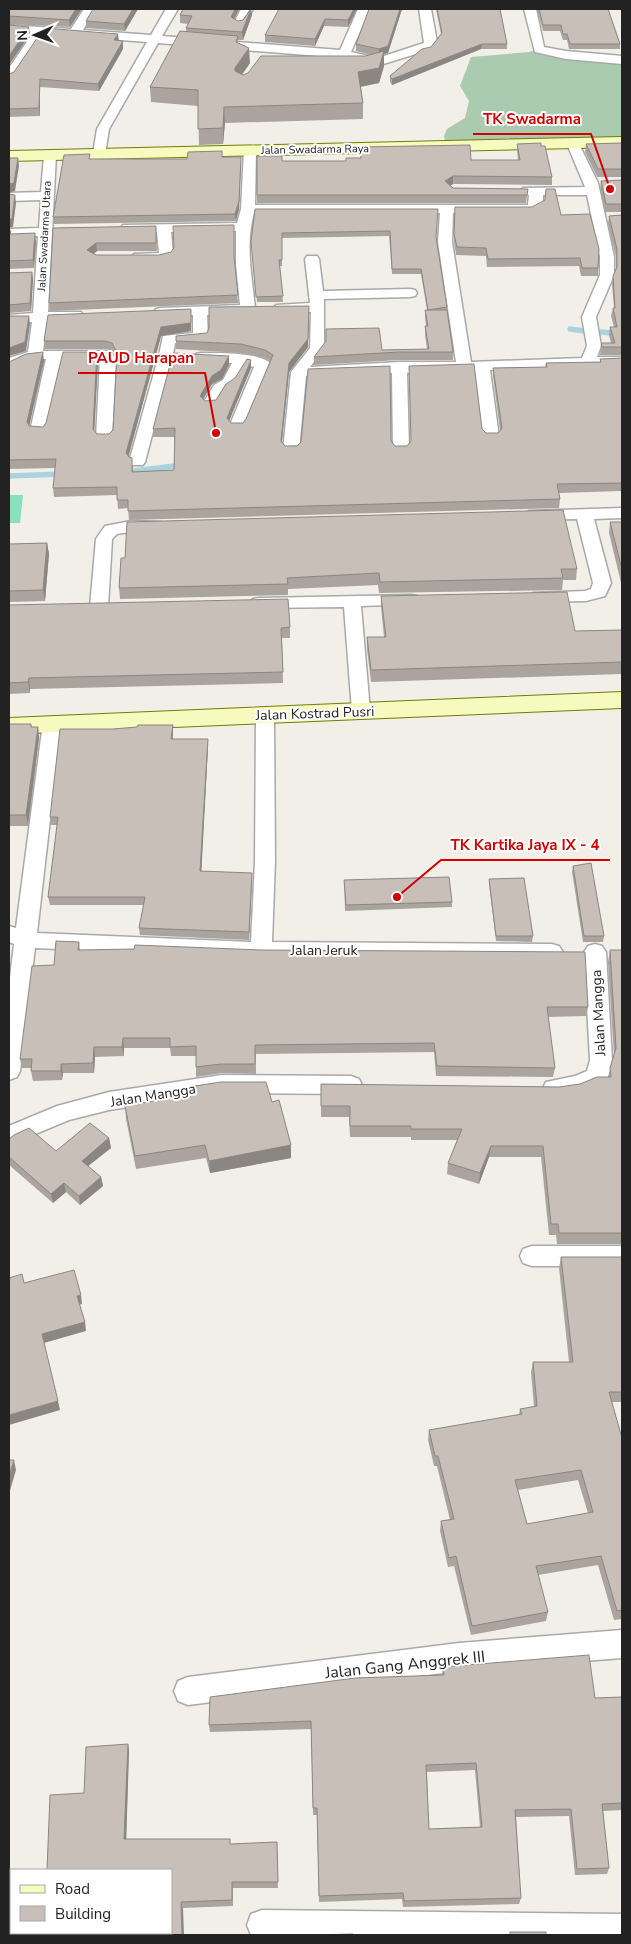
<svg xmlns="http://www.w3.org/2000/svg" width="631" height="1944" viewBox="0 0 631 1944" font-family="'Nunito Sans',sans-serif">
<rect width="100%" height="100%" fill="#f2efe9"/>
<path fill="#aacbaf" d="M 539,49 L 585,57 L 622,60 L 622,141 L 446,147 L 444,136 L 447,129 L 465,118 L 469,101 L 460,86 L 471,57 L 529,52 Z"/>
<path fill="#88e0be" d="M 9,495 L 23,495 L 20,523 L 9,523 Z"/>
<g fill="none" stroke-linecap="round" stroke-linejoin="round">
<path stroke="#aad3df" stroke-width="5.5" d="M 570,329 L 585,331
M 601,332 L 622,334
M 125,472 L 183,465
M 9,476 L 64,474"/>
<g stroke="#a9a9a9" stroke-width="3">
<path id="street" d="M 84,9 L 96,9 L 83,30 L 151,35 L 166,9 L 178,9 L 162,36 L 340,50 L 358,9 L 370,9 L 351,52 L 378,58 L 424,43 L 419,9 L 431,9 L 437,42 L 432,49 L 367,69 L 361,65 L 364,62 L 344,58 L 158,43 L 109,129 L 105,154 L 99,158 L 93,154 L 97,129 L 147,42 L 44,34 L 13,79 L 9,80 L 9,68 L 33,33 L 9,31 L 9,25 L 71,29 Z
M 241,9 L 253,9 L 243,27 L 239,28 L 233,25 Z
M 524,9 L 536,9 L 544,47 L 566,51 L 622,56 L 622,64 L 566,59 L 535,52 Z
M 573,140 L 579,144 L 598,183 L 614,257 L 614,275 L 596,317 L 601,346 L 597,357 L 622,357 L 622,365 L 490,370 L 499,437 L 497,440 L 485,440 L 483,437 L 475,371 L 407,373 L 409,450 L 407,453 L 395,453 L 393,450 L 392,373 L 306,376 L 299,450 L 297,453 L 285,453 L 283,450 L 291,372 L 310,348 L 311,312 L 276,311 L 274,308 L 276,305 L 310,303 L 305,259 L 307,256 L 317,256 L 319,259 L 323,291 L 410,289 L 415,290 L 417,293 L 415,296 L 410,297 L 324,299 L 324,348 L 310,367 L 399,362 L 456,362 L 438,242 L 440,213 L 254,213 C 245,244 252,277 255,308 L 253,311 L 248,312 L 207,315 L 208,337 L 206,340 L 175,343 L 173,355 L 145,462 L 143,465 L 131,465 L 129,462 L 159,355 L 163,336 L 193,333 L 193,315 L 161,316 L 156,315 L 154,312 L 156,309 L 161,308 L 240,305 L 236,264 L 236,231 L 171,232 L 173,255 L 171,258 C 159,261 146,263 134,260 L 132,257 L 134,254 L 159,253 L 157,232 L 128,232 L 121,228 L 123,225 L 237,223 L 241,209 L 244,150 L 250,146 L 256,150 L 255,205 L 528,205 L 529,195 L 523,194 L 521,191 L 523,188 L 585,187 L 567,144 ZM 543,195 L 587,195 L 600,257 L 600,275 L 582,317 L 587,346 L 582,358 L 471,362 L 452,242 L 453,213 L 531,213 L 543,206 Z
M 50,151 L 56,155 L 48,312 L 81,312 L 83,315 L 81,318 L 47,321 L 43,351 L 106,351 L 111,352 L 116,361 L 112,438 L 110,441 L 98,441 L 96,438 L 100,359 L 62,359 L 46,431 L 44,434 L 32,434 L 30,431 L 46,359 C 38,359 28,359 20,363 C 16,366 14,368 9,369 L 9,358 L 28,352 L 32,322 L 9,323 L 9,315 L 33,313 L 38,236 L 9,237 L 9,229 L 39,228 L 41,200 L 9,201 L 9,193 L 41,192 L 44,155 Z
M 201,353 C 216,353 262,352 271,364 L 243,430 L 231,430 L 229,427 L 254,367 L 246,365 L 234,386 L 225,391 L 215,408 L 205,408 L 202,405 L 214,385 L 223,380 L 232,363 L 196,360 L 194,357 L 196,354 Z
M 622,508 L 622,518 L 594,519 L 611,583 L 605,596 L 586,601 L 539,602 L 533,601 L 530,597 L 533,593 L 585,591 L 591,589 L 593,583 L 577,519 L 535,520 L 529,519 L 527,515 L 529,511 Z
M 131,521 L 161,522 L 163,526 L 161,530 C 147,533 131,531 117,534 L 112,539 L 108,607 L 105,611 L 99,612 L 93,611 L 90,607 L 96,539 L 105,526 Z
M 411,595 L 417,596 L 420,600 L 417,604 L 361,606 L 370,711 L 368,715 L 361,717 L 354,715 L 352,711 L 344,607 L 259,608 L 253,607 L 250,603 L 253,599 L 259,598 Z
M 265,709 L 272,711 L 274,715 L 275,861 L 272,942 L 552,944 L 559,946 L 563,952 L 559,958 L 552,960 L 261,958 L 35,948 L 20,1071 L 17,1077 L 9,1080 L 9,986 L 14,944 L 9,942 L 9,926 L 16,928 L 43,723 L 45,719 L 52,717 L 59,719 L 61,723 L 37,933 L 251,942 L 255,861 L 256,715 L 258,711 Z
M 595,944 L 602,946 L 606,952 L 612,1060 C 610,1067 610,1078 604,1083 C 591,1093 561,1099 546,1094 L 543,1088 L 546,1082 L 575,1076 L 587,1071 L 590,1060 L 584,952 L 588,946 Z
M 222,1075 L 351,1076 L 359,1079 L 362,1085 L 359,1091 L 351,1094 L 222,1093 L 109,1110 L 69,1120 L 9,1145 L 9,1126 L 57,1106 L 109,1092 Z
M 532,1246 L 622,1246 L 622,1266 L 532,1266 L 523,1263 L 520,1256 L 523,1249 Z
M 622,1630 L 622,1658 L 459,1671 L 188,1705 L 178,1701 L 174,1691 L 178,1681 L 188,1677 L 459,1643 Z
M 262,1910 L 622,1914 L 622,1935 L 251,1935 L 247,1925 L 251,1914 Z"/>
</g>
<g stroke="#707d05" stroke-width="2">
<path id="secondary" d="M 622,137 L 622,147 L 9,161 L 9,151 Z
M 622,692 L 622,708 L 9,734 L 9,718 Z"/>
</g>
<use href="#street" fill="#fff" fill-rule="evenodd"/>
<use href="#secondary" fill="#f7fabf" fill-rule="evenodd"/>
</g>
<path fill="#aba49e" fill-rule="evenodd" d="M 9,9 L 82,9 L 70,27 L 9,24 Z
M 138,9 L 125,31 L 86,28 L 86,21 Z
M 239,9 L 234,19 L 238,21 L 243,20 L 250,9 L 251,9 L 252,15 L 243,40 L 238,40 L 238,43 L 250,63 L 242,75 L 243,75 L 365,56 L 372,55 L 356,51 L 356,44 L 369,9 L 402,9 L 388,53 L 384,54 L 384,66 L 379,83 L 361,87 L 363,103 L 363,119 L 225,123 L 223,144 L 199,145 L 198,106 L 151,102 L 150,87 L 186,32 L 186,28 L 188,24 L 180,23 L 180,15 Z
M 357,9 L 348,27 L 324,26 L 315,46 L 265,42 L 265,35 Z
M 436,9 L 500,9 L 507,44 L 507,49 L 481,49 L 392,85 L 390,82 L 390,76 L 431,47 L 441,34 Z
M 537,9 L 608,9 L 620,44 L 620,49 L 569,49 L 567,40 L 563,40 L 560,31 L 543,31 Z
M 119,41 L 123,41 L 123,49 L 99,91 L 40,87 L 40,116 L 9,117 L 9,74 Z
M 622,143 L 622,177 L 597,177 L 585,152 L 586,144 Z
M 517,144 L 552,177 L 552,185 L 453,184 L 450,186 L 453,188 L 528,189 L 526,203 L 257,203 L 257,195 L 282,161 L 346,161 L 360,158 L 360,147 L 471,160 L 518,160 L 517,151 Z
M 222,151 L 222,157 L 241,164 L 239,209 L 236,221 L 54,224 L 53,217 L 91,159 L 187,159 Z
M 622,180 L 622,212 L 605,212 L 600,189 L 601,181 Z
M 455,207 L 561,215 L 598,268 L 598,276 L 581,276 L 579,266 L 487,267 L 486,256 L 456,255 L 454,242 Z
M 255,209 L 436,237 L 447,310 L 453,352 L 453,360 L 399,360 L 314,365 L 314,357 L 382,350 L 427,349 L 425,335 L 425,326 L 426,326 L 425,318 L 425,310 L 427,310 L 421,274 L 392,274 L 389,236 L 282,238 L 282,266 L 280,266 L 283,302 L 257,302 L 252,247 Z
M 622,215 L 622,356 L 622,355 L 600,355 L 601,347 L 611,343 L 609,335 L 610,327 L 614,327 L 611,316 L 613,308 L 614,308 L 612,285 L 613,276 L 616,269 L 616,257 L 608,224 L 609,216 Z
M 156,226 L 157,251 L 97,251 L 94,253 L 96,255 L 234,259 L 238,303 L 50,311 L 49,303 L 53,228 Z
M 9,230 L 11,234 L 36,242 L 34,268 L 9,269 Z
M 32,272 L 33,280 L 31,311 L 9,313 L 9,273 Z
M 191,309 L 191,331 L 161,336 L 128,457 L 133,467 L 133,472 L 174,470 L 174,437 L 153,437 L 153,429 L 229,365 L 222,379 L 212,384 L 203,400 L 205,401 L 216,400 L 251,360 L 251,368 L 229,421 L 231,423 L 243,423 L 246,419 L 270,361 L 265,358 L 241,353 L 176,349 L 176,341 L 308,347 L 289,372 L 282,442 L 285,446 L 391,441 L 395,446 L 407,446 L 411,442 L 409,366 L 482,429 L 486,433 L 498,433 L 500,430 L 493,376 L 493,368 L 545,367 L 546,363 L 600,362 L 600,359 L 622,358 L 622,491 L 559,493 L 560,499 L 559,508 L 129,520 L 128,508 L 118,509 L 117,495 L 54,497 L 53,488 L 55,468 L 9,469 L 9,362 L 44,361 L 29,426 L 43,427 L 46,423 L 97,352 L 98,361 L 94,431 L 97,434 L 109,434 L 113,430 L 117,359 L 113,351 L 106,349 L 45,349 L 44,341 Z
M 610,522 L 622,522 L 622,587 L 609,533 Z
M 47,543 L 49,554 L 45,601 L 9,602 L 9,544 Z
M 121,558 L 577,569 L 576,580 L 563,580 L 562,590 L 379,593 L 378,585 L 288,589 L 288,595 L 120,599 L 119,588 Z
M 381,596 L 575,631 L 622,630 L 622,674 L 371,682 L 367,649 L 367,637 L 384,637 L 381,607 Z
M 9,605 L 290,627 L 290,638 L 282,638 L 283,683 L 30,689 L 30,693 L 9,694 Z
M 9,724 L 31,724 L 32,727 L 38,727 L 39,738 L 28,826 L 9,826 Z
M 173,725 L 173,739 L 208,739 L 208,747 L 201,871 L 252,873 L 249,940 L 140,935 L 139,928 L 144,905 L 50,905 L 48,897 L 57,825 L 51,825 L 50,817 L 113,729 Z
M 573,866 L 604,936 L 603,942 L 583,942 L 572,872 Z
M 489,879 L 533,936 L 532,942 L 496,941 L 489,884 Z
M 344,880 L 452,902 L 452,907 L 345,911 Z
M 79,942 L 80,950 L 588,1007 L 586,1016 L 548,1017 L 555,1068 L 553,1077 L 436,1076 L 434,1052 L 256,1054 L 256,1074 L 222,1073 L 196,1077 L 196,1056 L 171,1056 L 170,1048 L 124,1048 L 124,1056 L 95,1057 L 94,1073 L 63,1073 L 62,1080 L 33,1081 L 31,1071 L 31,1068 L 22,1068 L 20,1059 L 54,965 Z
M 610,950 L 622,950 L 622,1244 L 557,1244 L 556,1235 L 549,1235 L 541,1157 L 489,1157 L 479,1184 L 447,1174 L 448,1163 L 457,1140 L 411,1140 L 411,1137 L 350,1137 L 349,1117 L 321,1117 L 321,1084 L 559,1087 L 580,1084 L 608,1077 L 614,1056 L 608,962 Z
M 195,1086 L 272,1102 L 291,1158 L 210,1173 L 206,1158 L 136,1169 L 126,1119 L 125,1106 L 195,1093 Z
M 109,1138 L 111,1148 L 88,1166 L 101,1177 L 103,1186 L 80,1205 L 66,1192 L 53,1203 L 9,1165 L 9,1139 L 56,1151 Z
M 561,1257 L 622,1257 L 622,1402 L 612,1402 L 622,1438 L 622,1619 L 614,1620 L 598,1565 L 538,1575 L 548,1612 L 546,1621 L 471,1635 L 454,1566 L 448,1567 L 440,1531 L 441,1521 L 450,1520 L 437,1466 L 434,1466 L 428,1440 L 429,1430 L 519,1415 L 520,1409 L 534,1407 L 531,1372 L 533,1362 L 569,1362 L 559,1268 ZM 578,1480 L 588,1513 L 527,1524 L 518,1490 Z
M 443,1667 L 595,1698 L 622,1697 L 622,1810 L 603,1811 L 609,1868 L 607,1874 L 575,1875 L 569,1816 L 516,1817 L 521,1898 L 519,1904 L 403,1907 L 402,1899 L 319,1902 L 317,1815 L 313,1815 L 311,1729 L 210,1732 L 209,1725 L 442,1675 ZM 475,1770 L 480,1827 L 429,1829 L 427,1772 Z
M 128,1744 L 129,1751 L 126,1839 L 230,1844 L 277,1842 L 278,1888 L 233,1888 L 233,1906 L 183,1908 L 171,1870 L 47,1870 L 84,1793 Z"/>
<path fill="#8b8681" d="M 76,9 L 82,9 L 70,27 L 69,20 Z
M 133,9 L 138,9 L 125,31 L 124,24 Z
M 235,9 L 239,9 L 231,26 L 231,17 Z
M 251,9 L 252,15 L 243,40 L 242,32 Z
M 354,9 L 357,9 L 348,27 L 348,20 Z
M 400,9 L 402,9 L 388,53 L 384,54 L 384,66 L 379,83 L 358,87 L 358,72 L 379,56 L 379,49 Z
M 325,19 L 324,26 L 315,46 L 315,39 Z
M 29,27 L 30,35 L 9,65 L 9,56 Z
M 118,34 L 119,42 L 114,40 Z
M 123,41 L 123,49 L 99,91 L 98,84 Z
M 482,44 L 481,49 L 392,85 L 392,79 Z
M 249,48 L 250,63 L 235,84 L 235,68 Z
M 40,79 L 40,116 L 39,108 Z
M 224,107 L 225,123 L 223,144 L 223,128 Z
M 241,157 L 239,209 L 236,221 L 235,214 Z
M 18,158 L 19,166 L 15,191 L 9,193 L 9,184 Z
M 453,176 L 453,184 L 444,189 L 445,181 Z
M 15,195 L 16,203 L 13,227 L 9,228 L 9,219 Z
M 35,233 L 36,242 L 34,268 L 33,260 Z
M 96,243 L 97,251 L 88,258 L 87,250 Z
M 32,272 L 33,280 L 31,311 L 30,303 Z
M 309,306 L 308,347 L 289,372 L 281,450 L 281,441 L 289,363 Z
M 191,309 L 191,331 L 161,336 L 127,462 L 126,453 L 161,327 Z
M 29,316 L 30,324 L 26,351 L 9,356 L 9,348 Z
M 43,352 L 44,361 L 28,431 L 27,422 Z
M 97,352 L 98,361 L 94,438 L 93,429 Z
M 229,356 L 229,365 L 222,379 L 212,384 L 200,404 L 200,396 L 212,376 Z
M 251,360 L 251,368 L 227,426 L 227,418 Z
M 47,543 L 49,554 L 45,601 L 43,590 Z
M 29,678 L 30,689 L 30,693 L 28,682 Z
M 173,725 L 173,733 L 172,747 L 171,739 Z
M 38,727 L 39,738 L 28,826 L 26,815 Z
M 208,739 L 208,747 L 201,879 L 200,871 Z
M 252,873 L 252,881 L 249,940 L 249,932 Z
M 123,1038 L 124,1048 L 124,1056 L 122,1047 Z
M 94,1047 L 95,1057 L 94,1073 L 93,1063 Z
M 61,1064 L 63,1073 L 62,1080 L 61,1071 Z
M 109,1138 L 111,1148 L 83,1170 L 82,1161 Z
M 291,1145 L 291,1158 L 210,1173 L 209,1161 Z
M 491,1146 L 489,1157 L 479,1184 L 480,1173 Z
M 101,1177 L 103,1186 L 80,1205 L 79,1196 Z
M 64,1183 L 66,1192 L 53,1203 L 51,1194 Z
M 81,1295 L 82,1304 L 79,1305 L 77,1296 Z
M 85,1322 L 86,1331 L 44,1343 L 42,1334 Z
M 58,1401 L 60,1410 L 9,1425 L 9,1415 Z
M 14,1460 L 16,1470 L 9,1494 L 9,1476 Z
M 128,1744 L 129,1751 L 126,1846 L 124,1839 Z
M 181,1902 L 183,1908 L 184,1935 L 182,1935 Z"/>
<path fill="#c7bfb8" stroke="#8b8681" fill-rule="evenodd" d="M 9,9 L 76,9 L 69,20 L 9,16 Z
M 93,9 L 133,9 L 124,24 L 86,21 Z
M 183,9 L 235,9 L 231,17 L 238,21 L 243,20 L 251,9 L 242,32 L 186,28 L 192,16 L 180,15 Z
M 279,9 L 354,9 L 348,20 L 325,19 L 315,39 L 265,35 Z
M 369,9 L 400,9 L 388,46 L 379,49 L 356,44 Z
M 437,9 L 500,9 L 507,44 L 482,44 L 392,79 L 390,76 L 422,49 L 431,47 L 442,33 Z
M 539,9 L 608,9 L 620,44 L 570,44 L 567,34 L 563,34 L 561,25 L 543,25 Z
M 9,25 L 29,27 L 9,56 Z
M 44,28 L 118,34 L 114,40 L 123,41 L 98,84 L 40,79 L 39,108 L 9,109 L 9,74 L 14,72 Z
M 180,31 L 238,36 L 236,42 L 249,48 L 235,68 L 235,71 L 243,75 L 248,73 L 261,56 L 365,56 L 384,51 L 379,68 L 358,72 L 363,103 L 224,107 L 223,128 L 198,129 L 198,90 L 150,87 Z
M 541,143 L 541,146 L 545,146 L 552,177 L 453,176 L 445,181 L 453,188 L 528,189 L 527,195 L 257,195 L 257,156 L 282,156 L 282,161 L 346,161 L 346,158 L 361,158 L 360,147 L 470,145 L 471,160 L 520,160 L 517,144 Z
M 622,143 L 622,169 L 598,169 L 586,144 Z
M 222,151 L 222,157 L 241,157 L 239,201 L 235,214 L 53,217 L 64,155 L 90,154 L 89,159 L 187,159 L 188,152 Z
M 9,158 L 18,158 L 14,183 L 9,184 Z
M 622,180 L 622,204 L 606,204 L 601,181 Z
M 546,189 L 555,189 L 561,215 L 590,214 L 599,249 L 598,268 L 582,268 L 580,258 L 488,259 L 486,248 L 457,247 L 454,234 L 455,207 L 532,207 L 545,200 Z
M 9,194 L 15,195 L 12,219 L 9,219 Z
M 255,209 L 438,209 L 436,237 L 447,307 L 428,310 L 421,269 L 392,269 L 390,231 L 282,233 L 282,260 L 279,260 L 283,296 L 256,297 L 251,242 Z
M 622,215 L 622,347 L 601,347 L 602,343 L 615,343 L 610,327 L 617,327 L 613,308 L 615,308 L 613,276 L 617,267 L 617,249 L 609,216 Z
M 234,225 L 234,256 L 238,295 L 49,303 L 53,228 L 156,226 L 156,243 L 96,243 L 87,250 L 96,255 L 159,255 L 171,252 L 174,248 L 173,226 Z
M 9,230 L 11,231 L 10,234 L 35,233 L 33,260 L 9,261 Z
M 32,272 L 30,303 L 9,305 L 9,273 Z
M 309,306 L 308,339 L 289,363 L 281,441 L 285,446 L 297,446 L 301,442 L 308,369 L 390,366 L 391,441 L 395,446 L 407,446 L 411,441 L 409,366 L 474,364 L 482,429 L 486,433 L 498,433 L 502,428 L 493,368 L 547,367 L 546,363 L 601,362 L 600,359 L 622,358 L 622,483 L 557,484 L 560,499 L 128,511 L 128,500 L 117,500 L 117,487 L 53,488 L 56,459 L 9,460 L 9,362 L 26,354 L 43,352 L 27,422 L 29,426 L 43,427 L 46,423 L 63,352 L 97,352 L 93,429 L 97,434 L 109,434 L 113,430 L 117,353 L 112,343 L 105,341 L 44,341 L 48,315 L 191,309 L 191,323 L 161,327 L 126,453 L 129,457 L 132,458 L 132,472 L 174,470 L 175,428 L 153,429 L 173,353 L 229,356 L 221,370 L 212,376 L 200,396 L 205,401 L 216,400 L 226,384 L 235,378 L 247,359 L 251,360 L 227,418 L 231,423 L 243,423 L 246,419 L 273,355 L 265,350 L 241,344 L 176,341 L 176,336 L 207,333 L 209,328 L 209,307 Z
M 425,310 L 447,310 L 453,352 L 399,352 L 314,357 L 326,341 L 326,329 L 379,328 L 382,350 L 429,349 L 425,326 L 428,326 Z
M 9,316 L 29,316 L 25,342 L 9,348 Z
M 563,510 L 577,569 L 561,569 L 563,578 L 380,582 L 379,573 L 287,578 L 288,584 L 119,588 L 121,558 L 125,558 L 127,522 Z
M 610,522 L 622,522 L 622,569 Z
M 47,543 L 43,590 L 9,591 L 9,544 Z
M 567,592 L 575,631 L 622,630 L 622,662 L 371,670 L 367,637 L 386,637 L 381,596 Z
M 288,599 L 290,627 L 281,628 L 283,672 L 29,678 L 28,682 L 9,683 L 9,605 Z
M 9,724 L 31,724 L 31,727 L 38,727 L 26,815 L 9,815 Z
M 138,725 L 173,725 L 171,739 L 208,739 L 200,871 L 252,873 L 249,932 L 139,928 L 145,897 L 48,897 L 58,817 L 50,817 L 60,729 L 113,729 L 137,727 Z
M 591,863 L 604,936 L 584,936 L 573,866 Z
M 449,877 L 452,902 L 346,905 L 344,880 Z
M 524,878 L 533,936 L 496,936 L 489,879 Z
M 56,941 L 79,942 L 78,950 L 134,949 L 135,945 L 261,950 L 585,952 L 588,1007 L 547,1007 L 555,1068 L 437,1066 L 434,1043 L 255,1045 L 255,1064 L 221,1064 L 196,1067 L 196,1046 L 170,1047 L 170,1038 L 123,1038 L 122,1047 L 94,1047 L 93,1063 L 61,1064 L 61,1071 L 31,1071 L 32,1059 L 20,1059 L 32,966 L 54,965 Z
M 610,950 L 622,950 L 622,1233 L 559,1233 L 558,1224 L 551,1224 L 543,1146 L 491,1146 L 480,1173 L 448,1163 L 462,1129 L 411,1129 L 411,1126 L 350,1126 L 350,1106 L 321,1106 L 321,1084 L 559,1087 L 580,1084 L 597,1077 L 611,1077 L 610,1068 L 616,1048 Z
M 221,1082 L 266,1082 L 272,1102 L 279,1100 L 291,1145 L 209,1161 L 205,1145 L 135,1156 L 125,1106 L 196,1093 L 195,1086 Z
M 90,1123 L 109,1138 L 82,1161 L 101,1177 L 79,1196 L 64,1183 L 51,1194 L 9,1157 L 9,1139 L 14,1135 L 29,1128 L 56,1151 Z
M 561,1257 L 622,1257 L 622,1392 L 609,1392 L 622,1438 L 622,1610 L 617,1611 L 601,1556 L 536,1566 L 548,1612 L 472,1626 L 456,1556 L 449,1558 L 441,1521 L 454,1519 L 438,1456 L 435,1456 L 429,1430 L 522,1414 L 520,1409 L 537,1406 L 533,1362 L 573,1362 ZM 581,1470 L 593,1512 L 527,1524 L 515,1480 Z
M 74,1270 L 81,1295 L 77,1296 L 85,1322 L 42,1334 L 58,1401 L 9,1415 L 9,1278 L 22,1274 L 24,1283 Z
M 9,1460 L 14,1460 L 9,1476 Z
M 589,1655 L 595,1698 L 622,1697 L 622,1803 L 602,1804 L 609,1868 L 577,1869 L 571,1809 L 515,1810 L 521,1898 L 404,1901 L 403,1893 L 319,1896 L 317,1808 L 313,1808 L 311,1721 L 209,1725 L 210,1697 L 355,1678 L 444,1675 L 443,1667 ZM 476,1763 L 482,1827 L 429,1829 L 426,1765 Z
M 128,1744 L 124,1839 L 230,1839 L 230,1844 L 277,1842 L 278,1882 L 232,1882 L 232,1900 L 181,1902 L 182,1935 L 59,1935 L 59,1933 L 171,1933 L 171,1870 L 47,1870 L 50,1795 L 84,1793 L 86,1747 Z
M 510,1932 L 546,1932 L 546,1935 L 510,1935 Z
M 353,1934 L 353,1935 L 311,1935 Z"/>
<g text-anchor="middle" stroke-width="4" stroke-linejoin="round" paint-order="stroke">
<g font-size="11" fill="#222" stroke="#fff">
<text transform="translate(315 149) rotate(-1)" y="4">Jalan Swadarma Raya</text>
<text transform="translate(44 236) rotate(-87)" y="4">Jalan Swadarma Utara</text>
</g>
<g font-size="14" fill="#222" stroke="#fff">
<text transform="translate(315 713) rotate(-2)" y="5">Jalan Kostrad Pusri</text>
<text x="324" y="955">Jalan Jeruk</text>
<text transform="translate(598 1013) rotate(-93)" y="5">Jalan Mangga</text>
<text transform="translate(153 1095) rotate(-9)" y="5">Jalan Mangga</text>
</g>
<g font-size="16" fill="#222" stroke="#fff">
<text transform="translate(405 1664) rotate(-6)" y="6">Jalan Gang Anggrek III</text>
</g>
</g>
<path fill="none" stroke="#d40000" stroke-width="2" d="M610 189L591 134H473M216 433L205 373H78M397 897L441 860H610"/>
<g fill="#d40000" stroke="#fff" stroke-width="2">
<circle cx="610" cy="189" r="5"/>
<circle cx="216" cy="433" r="5"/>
<circle cx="397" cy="897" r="5"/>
</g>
<g font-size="15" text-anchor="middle" font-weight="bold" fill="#d40000" stroke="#fff" stroke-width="4" stroke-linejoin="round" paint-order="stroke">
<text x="532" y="124">TK Swadarma</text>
<text x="141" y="363">PAUD Harapan</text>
<text x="525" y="850">TK Kartika Jaya IX - 4</text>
</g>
<rect width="631" height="1944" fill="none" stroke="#222222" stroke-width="20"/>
<rect x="10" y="1869" width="162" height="65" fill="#ffffff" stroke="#a7a7a7"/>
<rect x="20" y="1885" width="25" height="8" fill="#f7fabf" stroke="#a7a7a7"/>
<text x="55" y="1894" font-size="15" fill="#222222">Road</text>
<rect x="20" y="1906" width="25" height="15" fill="#c7bfb8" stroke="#a7a7a7"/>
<text x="55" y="1919" font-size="15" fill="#222222">Building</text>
<g transform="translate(35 35) rotate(268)" stroke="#ffffff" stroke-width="4" paint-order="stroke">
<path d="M0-4L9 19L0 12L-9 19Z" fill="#222222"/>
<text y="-8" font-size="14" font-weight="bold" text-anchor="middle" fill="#222222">N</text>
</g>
</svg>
